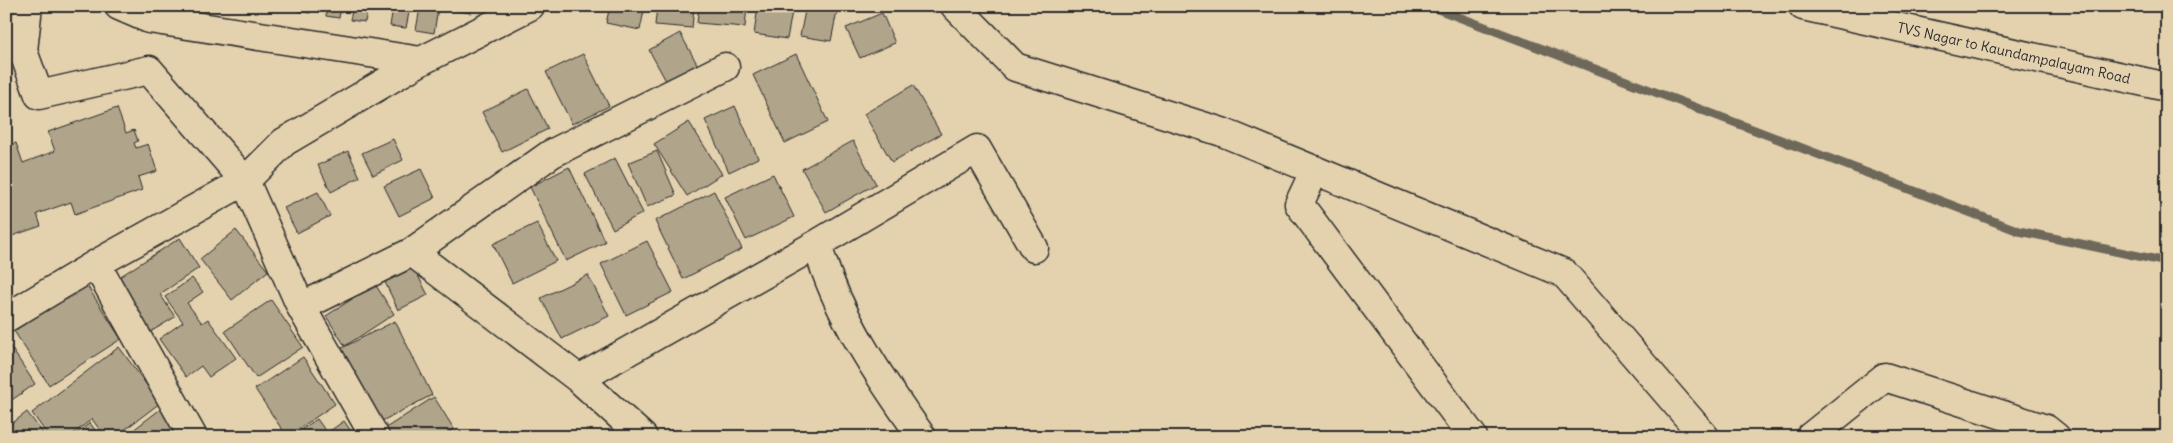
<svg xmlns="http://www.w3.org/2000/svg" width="2173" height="443" viewBox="0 0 2173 443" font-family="Delius,sans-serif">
<rect width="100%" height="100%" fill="#e4d2af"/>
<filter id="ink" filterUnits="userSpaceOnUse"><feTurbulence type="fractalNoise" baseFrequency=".02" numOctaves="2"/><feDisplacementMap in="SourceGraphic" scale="10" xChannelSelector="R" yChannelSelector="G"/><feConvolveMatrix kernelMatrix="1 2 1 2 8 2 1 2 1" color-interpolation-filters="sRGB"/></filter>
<g filter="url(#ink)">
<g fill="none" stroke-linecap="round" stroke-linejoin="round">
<path stroke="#6e685a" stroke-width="9" d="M 1430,6 L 2019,231 L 2167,262"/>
</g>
<path fill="#b0a48b" stroke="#2b2b2b" d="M 297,6 L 311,6 L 310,13 L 297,11 Z
M 327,6 L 341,6 L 339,18 L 326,16 Z
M 353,6 L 368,6 L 365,22 L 350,20 Z
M 390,6 L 472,6 L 471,13 L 438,8 L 434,33 L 416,30 L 420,8 L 410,7 L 406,28 L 390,26 L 393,7 Z
M 610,6 L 645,6 L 640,30 L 606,23 Z
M 657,6 L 694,6 L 692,28 L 655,25 Z
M 699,6 L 747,6 L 745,27 L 697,23 Z
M 758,6 L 793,6 L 787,39 L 754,34 Z
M 806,6 L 838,6 L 831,41 L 800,36 Z
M 882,13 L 895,43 L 860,58 L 846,28 Z
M 680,33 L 701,71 L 670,88 L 649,50 Z
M 583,54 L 609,106 L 572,124 L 546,72 Z
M 796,54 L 828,122 L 785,143 L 753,75 Z
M 913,85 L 941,134 L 892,162 L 864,114 Z
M 528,89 L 548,129 L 502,152 L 482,112 Z
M 735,106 L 758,158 L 729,172 L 705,120 Z
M 117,108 L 126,133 L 134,130 L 138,141 L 134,143 L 136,148 L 148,144 L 157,171 L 138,177 L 142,190 L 75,214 L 71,202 L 37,214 L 41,226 L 6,238 L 6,146 L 16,143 L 23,163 L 55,151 L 48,132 Z
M 689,122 L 722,174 L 687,196 L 654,144 Z
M 393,139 L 403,160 L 373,175 L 362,153 Z
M 853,141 L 876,184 L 826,212 L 802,169 Z
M 348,151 L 360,177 L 331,192 L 318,165 Z
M 657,151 L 676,195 L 647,207 L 628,163 Z
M 615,158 L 643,213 L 613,229 L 585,174 Z
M 569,167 L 605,242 L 566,261 L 530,187 Z
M 421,169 L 435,198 L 399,216 L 384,186 Z
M 773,174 L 794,217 L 746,240 L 725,197 Z
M 714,191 L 742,249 L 683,279 L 655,221 Z
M 318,192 L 330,216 L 297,233 L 284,208 Z
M 537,223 L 556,261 L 512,283 L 493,244 Z
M 236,230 L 268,271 L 232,300 L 200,259 Z
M 180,238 L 199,268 L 160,294 L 175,317 L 147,334 L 113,281 Z
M 647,241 L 673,292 L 626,315 L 601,264 Z
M 413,266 L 428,295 L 398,310 L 384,280 Z
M 588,275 L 609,316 L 562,339 L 541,298 Z
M 192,278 L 203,292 L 187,303 L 202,323 L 208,319 L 236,358 L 209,377 L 201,366 L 186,377 L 159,339 L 183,322 L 165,297 Z
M 86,284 L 121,339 L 49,385 L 14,331 Z
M 375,284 L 394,314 L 345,346 L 326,316 Z
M 271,300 L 303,347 L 256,378 L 225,331 Z
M 395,321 L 432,395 L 378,423 L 340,349 Z
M 6,340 L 35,384 L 6,404 Z
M 119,347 L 160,403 L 115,437 L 105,437 L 92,419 L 69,437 L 49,437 L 32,413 Z
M 303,357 L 335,404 L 287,437 L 255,389 Z
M 434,397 L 454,429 L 441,437 L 384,437 L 381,431 Z
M 166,405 L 185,431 L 177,437 L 124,437 Z
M 27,412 L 46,437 L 6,437 L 6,428 Z
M 317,419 L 327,433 L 344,421 L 355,437 L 290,437 Z
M 90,423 L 100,437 L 72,437 Z"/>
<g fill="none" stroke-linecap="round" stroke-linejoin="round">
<g stroke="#2b2b2b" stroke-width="31">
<path id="minor" d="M 28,6 L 23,51 L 39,95 L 149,70 L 245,181 L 301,307 L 412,252 L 579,379 L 643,437
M 119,6 L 149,19 L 421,61 L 530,6
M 955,6 L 1015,67 L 1222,132 L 1564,273 L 1705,437
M 1315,170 L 1299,204 L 1473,437
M 817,244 C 837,315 879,377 922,437
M 412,252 L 551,154 L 725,67
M 96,264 L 193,437
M 301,307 L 375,437
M 6,318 L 96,264 L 245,181 L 284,142 L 421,61
M 579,379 L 817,244 L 977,149 L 1034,248
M 1810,437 L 1885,377 L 2046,429 L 2056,437"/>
</g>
<g stroke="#2b2b2b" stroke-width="31">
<g id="tertiary">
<path id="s1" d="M 1803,6 L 2167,87"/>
</g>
</g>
<use href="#minor" stroke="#e4d2af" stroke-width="28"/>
<use href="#tertiary" stroke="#e4d2af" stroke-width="28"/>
</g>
</g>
<g text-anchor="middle" stroke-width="4" stroke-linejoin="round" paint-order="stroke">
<g font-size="14" fill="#2b2b2b" stroke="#e4d2af">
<text dy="5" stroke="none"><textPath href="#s1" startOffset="216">TVS Nagar to Kaundampalayam Road</textPath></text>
</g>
</g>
<rect width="2173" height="443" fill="none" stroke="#e4d2af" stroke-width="25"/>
<rect x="12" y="12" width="2148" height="418" fill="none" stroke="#2b2b2b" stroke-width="2" filter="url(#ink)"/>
</svg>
